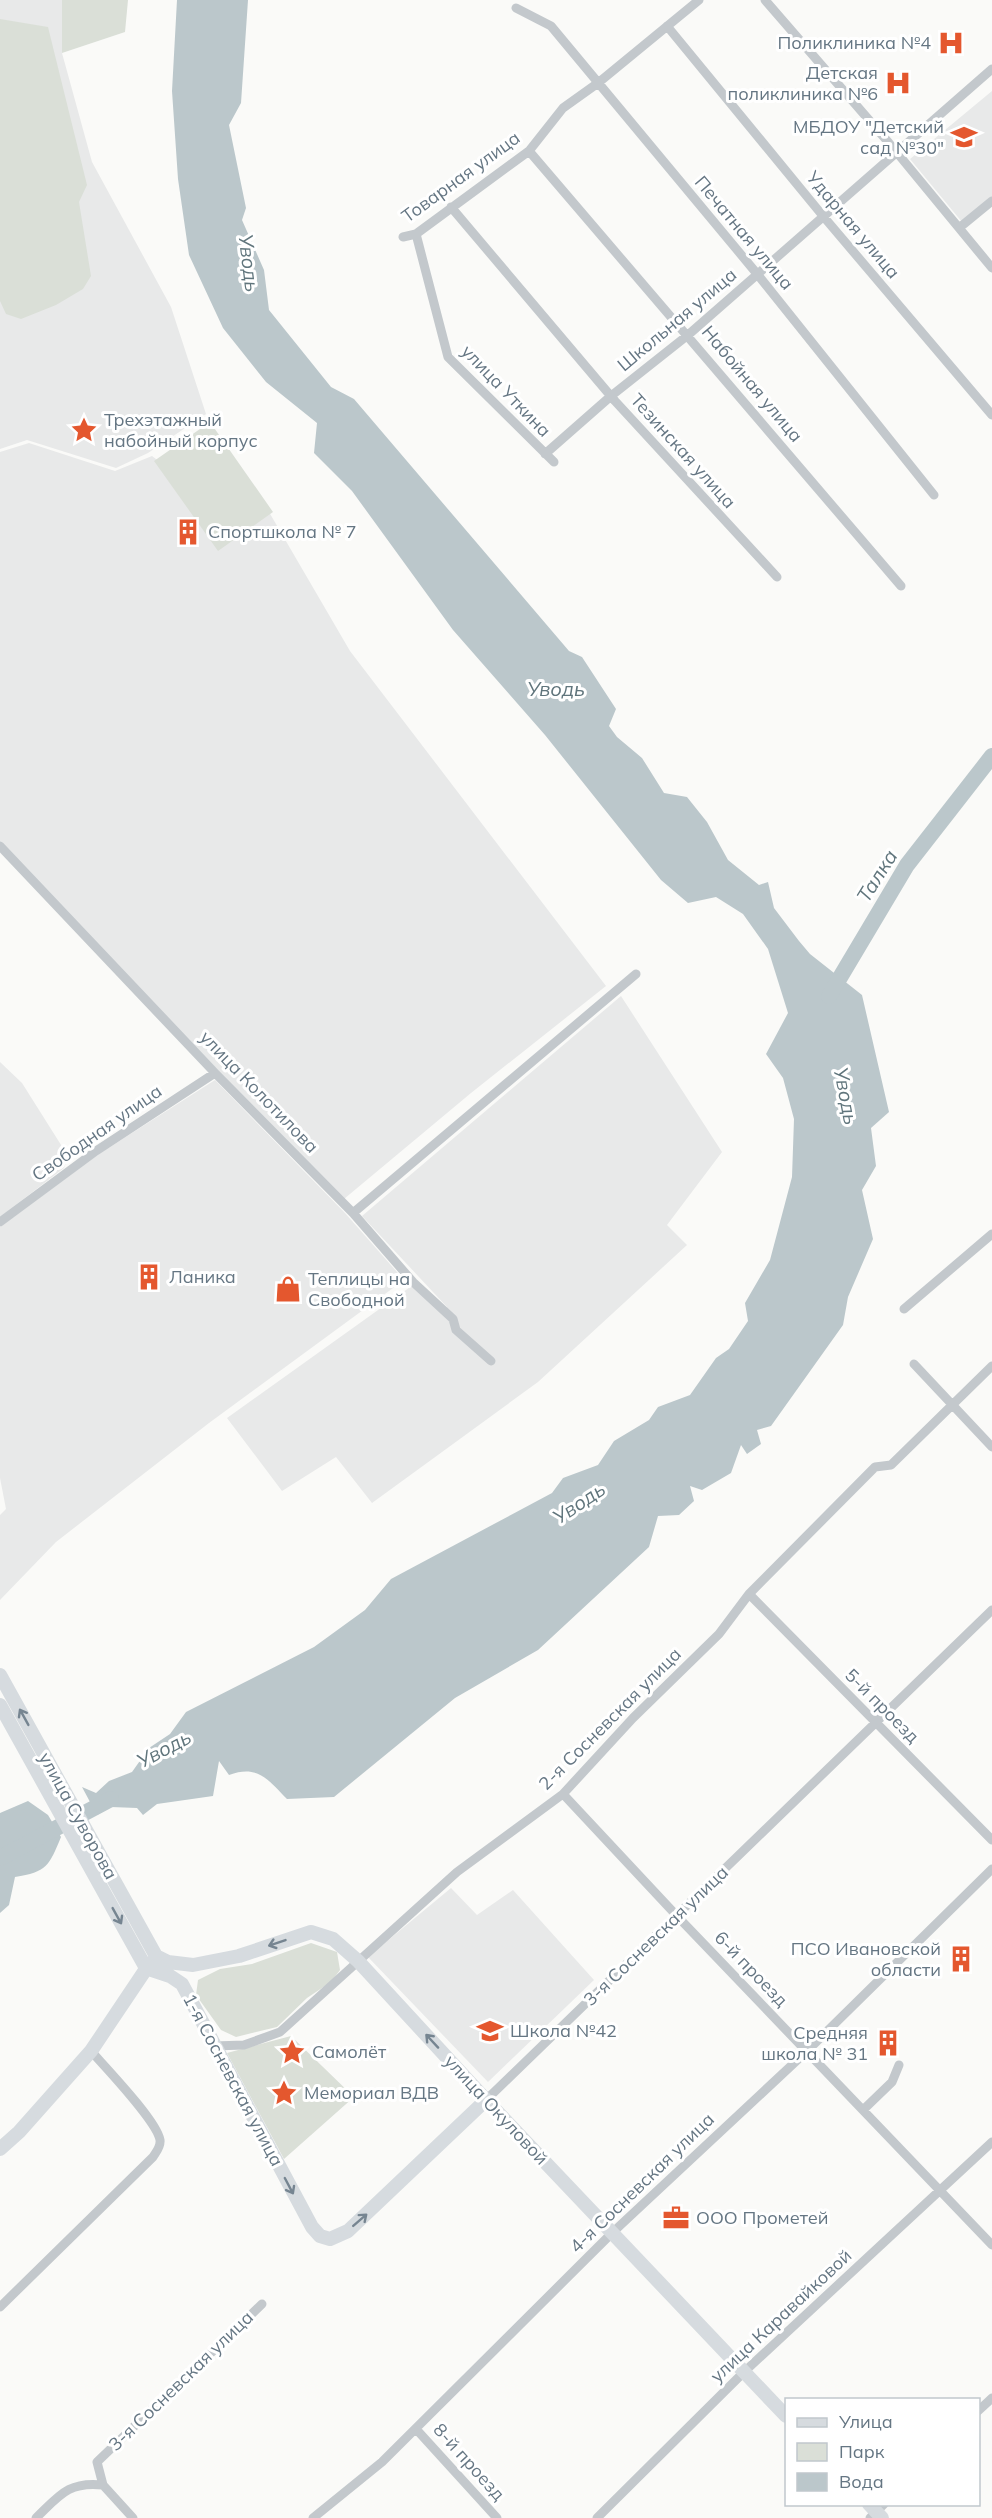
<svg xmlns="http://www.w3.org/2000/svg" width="992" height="2518" viewBox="0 0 992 2518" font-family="Mulish,sans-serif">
<rect width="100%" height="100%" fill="#fafaf8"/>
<path fill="#e8e9e9" d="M 0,0 L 62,0 L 62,53 L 92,162 L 171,307 L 206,414 L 148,453 L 116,468 L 27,440 L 0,449 Z
M 992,91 L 992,197 L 962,222 L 910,159 Z
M 29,443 L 115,471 L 152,456 L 204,495 L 269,512 L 350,651 L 606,986 L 471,1093 L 344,1199 L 114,964 L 0,844 L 0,452 Z
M 621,996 L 722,1152 L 667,1225 L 687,1245 L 538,1382 L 372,1503 L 336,1457 L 282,1491 L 227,1418 L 413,1285 L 445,1309 L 447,1307 L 362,1216 Z
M 0,1062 L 22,1083 L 68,1156 L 64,1168 L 0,1217 Z
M 215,1080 L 345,1213 L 404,1280 L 209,1423 L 56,1542 L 0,1600 L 0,1515 L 6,1509 L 0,1478 L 0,1227 L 99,1154 Z
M 451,1888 L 477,1915 L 513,1890 L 594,1980 L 488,2082 L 368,1957 Z"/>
<path fill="#dadfd7" d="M 62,0 L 128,0 L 125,32 L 62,53 Z
M 0,19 L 48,27 L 87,185 L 79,202 L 91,276 L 83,289 L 56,305 L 21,319 L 6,314 L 0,301 Z
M 210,422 L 273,512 L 218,551 L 154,461 Z
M 311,1943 L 337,1952 L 340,1970 L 331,1982 L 307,1998 L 277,2027 L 236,2037 L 221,2030 L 196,1995 L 198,1980 L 220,1969 L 252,1964 Z
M 291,2036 L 354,2097 L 284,2159 L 227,2053 Z"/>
<path fill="#bbc7cb" d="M 177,0 L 248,0 L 241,103 L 229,125 L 246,208 L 242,220 L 264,270 L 269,310 L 331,387 L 354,399 L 569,651 L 582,657 L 616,709 L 609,726 L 617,737 L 642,758 L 664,793 L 687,797 L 707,822 L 728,860 L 759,885 L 768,882 L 774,908 L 799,941 L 810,954 L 862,995 L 889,1112 L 871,1128 L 876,1166 L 862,1190 L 873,1239 L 848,1297 L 843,1325 L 771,1426 L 757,1430 L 761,1444 L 747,1454 L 741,1445 L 731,1473 L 702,1490 L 690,1486 L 694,1501 L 679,1515 L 658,1516 L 649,1547 L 538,1650 L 455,1698 L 334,1797 L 287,1799 C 268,1780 258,1764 229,1775 L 219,1761 L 213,1796 L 157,1804 L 143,1815 L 137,1808 L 111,1807 L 97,1815 L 82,1787 L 96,1793 L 109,1781 L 132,1772 L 149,1748 L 170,1734 L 186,1712 L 314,1647 L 365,1610 L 391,1579 L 552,1493 L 563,1478 L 598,1465 L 614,1441 L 649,1420 L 658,1407 L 690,1395 L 716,1358 L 729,1349 L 748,1321 L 745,1303 L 770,1260 L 792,1177 L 794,1119 L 783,1078 L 766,1054 L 788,1013 L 768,949 L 743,914 L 716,897 L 688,903 L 661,880 L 545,735 L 453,630 L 352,491 L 314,453 L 317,423 L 266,382 L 223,328 L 189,255 L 178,179 L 172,91 Z
M 28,1801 L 48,1815 L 61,1837 C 49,1866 47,1872 15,1877 L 9,1905 L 0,1913 L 0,1813 Z"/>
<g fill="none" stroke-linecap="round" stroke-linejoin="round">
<path stroke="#bbc7cb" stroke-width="16" d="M 829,996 L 907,865 L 992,756
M 0,1858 L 111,1799"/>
<path stroke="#c3c8cc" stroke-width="9" d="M 765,0 L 889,143 L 992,268
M 516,8 L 551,26 L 758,275 L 934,495
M 667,26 L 823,216 L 992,415
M 529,151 L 901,586
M 451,207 L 615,401 L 777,577
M 959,228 L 992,201
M 416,234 L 448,357 L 554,462
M 403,237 L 416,234 L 529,151 L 563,108 L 598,83 L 699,0
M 545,454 L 611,396 L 688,335 L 992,69
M 0,846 L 215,1073 L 353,1213 L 413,1282 L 453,1319 L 456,1330 L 491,1361
M 353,1213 L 636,974
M 0,1222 L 96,1151 L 215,1073
M 904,1309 L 992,1234
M 914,1364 L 992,1447
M 749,1594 L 992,1840
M 563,1794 L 677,1916 L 992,2245
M 214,2046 L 244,2045 L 280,2032 L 457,1872 L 563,1794 L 633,1718 L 719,1634 L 749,1594 L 875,1467 L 891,1465 L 992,1366
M 486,2100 L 992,1610
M 863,2110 L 892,2082 L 899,2065
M 0,2307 L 153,2157 C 156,2152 161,2147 160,2140 C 157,2121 106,2068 91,2051
M 978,2411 L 992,2398
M 416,2429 L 497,2518
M 103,2485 L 133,2518
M 36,2518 C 59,2496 68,2481 103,2485 L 97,2462 L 262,2304
M 313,2518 L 382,2462 L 612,2233 L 807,2051 L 992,1869
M 597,2518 L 744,2372 L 992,2142
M 870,2518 L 884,2504"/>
<path stroke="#d6dbdf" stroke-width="14" d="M 0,1675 L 156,1956
M 0,1705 L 146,1968
M 156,1956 L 168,1962 L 193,1965 L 239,1956 L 311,1932 L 333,1939 L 358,1961 L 486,2100 L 786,2416
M 146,1968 L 170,1976 L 182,1984 L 312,2227 L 320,2236 L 330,2239 L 348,2231 L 486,2100
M 0,2149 L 19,2132 L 91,2051 L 150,1963
M 869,2504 L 882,2518"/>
</g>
<defs><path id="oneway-shaft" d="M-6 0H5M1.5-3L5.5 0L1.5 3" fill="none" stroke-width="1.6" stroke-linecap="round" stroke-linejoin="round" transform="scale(1.5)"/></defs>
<g stroke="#768591">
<use href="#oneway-shaft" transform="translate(24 1717) rotate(-119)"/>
<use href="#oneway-shaft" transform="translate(117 1916) rotate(61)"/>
<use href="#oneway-shaft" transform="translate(277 1943) rotate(161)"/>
<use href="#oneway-shaft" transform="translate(432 2041) rotate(-133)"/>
<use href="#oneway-shaft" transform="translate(289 2186) rotate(62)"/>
<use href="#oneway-shaft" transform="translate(360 2220) rotate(-41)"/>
</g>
<defs>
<g id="hospital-bare" transform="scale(2.07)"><path d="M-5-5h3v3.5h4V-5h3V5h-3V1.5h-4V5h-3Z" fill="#e4572e" stroke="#fff" stroke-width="2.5" paint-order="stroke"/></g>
<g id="school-bare" transform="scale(2.07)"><path d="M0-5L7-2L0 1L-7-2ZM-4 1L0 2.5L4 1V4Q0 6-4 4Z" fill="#e4572e" stroke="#fff" stroke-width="2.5" paint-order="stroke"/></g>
<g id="sight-bare" transform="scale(2.07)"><path d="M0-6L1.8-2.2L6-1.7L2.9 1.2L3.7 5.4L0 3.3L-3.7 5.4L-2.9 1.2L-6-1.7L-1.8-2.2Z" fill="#e4572e" stroke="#fff" stroke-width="2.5" paint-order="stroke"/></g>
<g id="building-bare" transform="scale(2.07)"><path d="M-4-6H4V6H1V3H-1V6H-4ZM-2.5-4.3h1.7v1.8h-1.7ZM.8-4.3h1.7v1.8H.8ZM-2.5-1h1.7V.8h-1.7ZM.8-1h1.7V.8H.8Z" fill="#e4572e" stroke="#fff" stroke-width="2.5" paint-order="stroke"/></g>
<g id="shop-bare" transform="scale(2.07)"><path d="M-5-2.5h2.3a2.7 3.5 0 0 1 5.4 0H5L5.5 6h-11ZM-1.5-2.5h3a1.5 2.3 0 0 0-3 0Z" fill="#e4572e" stroke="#fff" stroke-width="2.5" paint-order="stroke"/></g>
<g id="office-bare" transform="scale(2.07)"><path d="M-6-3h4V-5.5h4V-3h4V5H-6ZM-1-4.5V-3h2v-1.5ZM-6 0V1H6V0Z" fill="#e4572e" stroke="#fff" stroke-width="2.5" paint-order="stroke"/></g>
</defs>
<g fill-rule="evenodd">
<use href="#hospital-bare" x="951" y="43"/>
<use href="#hospital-bare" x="898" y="83"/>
<use href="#school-bare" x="964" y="137"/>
<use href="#sight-bare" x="84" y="430"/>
<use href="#building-bare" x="188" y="532"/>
<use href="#building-bare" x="149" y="1277"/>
<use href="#shop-bare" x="288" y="1289"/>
<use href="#building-bare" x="961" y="1959"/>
<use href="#school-bare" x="490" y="2031"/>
<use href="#building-bare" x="888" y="2043"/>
<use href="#sight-bare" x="292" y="2052"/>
<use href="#sight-bare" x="284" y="2093"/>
<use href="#office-bare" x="676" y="2218"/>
</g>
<g text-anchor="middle" stroke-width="6" stroke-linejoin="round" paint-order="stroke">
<g font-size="18" fill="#657683" stroke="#fff" text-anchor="start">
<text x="931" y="49" text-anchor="end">Поликлиника №4</text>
<text x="878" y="79" text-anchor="end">Детская<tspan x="878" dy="21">поликлиника №6</tspan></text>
<text x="944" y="133" text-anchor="end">МБДОУ "Детский<tspan x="944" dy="21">сад №30"</tspan></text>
<text x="104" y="426">Трехэтажный<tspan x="104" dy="21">набойный корпус</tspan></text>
<text x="208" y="538">Спортшкола № 7</text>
<text x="169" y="1283">Ланика</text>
<text x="308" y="1285">Теплицы на<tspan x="308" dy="21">Свободной</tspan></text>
<text x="941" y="1955" text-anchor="end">ПСО Ивановской<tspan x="941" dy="21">области</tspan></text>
<text x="510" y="2037">Школа №42</text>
<text x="868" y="2039" text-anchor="end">Средняя<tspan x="868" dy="21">школа № 31</tspan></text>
<text x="312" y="2058">Самолёт</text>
<text x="304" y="2099">Мемориал ВДВ</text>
<text x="696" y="2224">ООО Прометей</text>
</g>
<g font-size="18" fill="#657683" stroke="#fff">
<text transform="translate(461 177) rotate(-36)" y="6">Товарная улица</text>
<text transform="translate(853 225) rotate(50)" y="6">Ударная улица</text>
<text transform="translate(744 233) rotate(50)" y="6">Печатная улица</text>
<text transform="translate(677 320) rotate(-40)" y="6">Школьная улица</text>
<text transform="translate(752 384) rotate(50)" y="6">Набойная улица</text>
<text transform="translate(506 391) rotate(46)" y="6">улица Уткина</text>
<text transform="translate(683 451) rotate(48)" y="6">Тезинская улица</text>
<text transform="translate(259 1092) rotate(46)" y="6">улица Колотилова</text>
<text transform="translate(97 1133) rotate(-35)" y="6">Свободная улица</text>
<text transform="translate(882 1706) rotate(45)" y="6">5-й проезд</text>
<text transform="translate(610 1719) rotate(-45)" y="6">2-я Сосневская улица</text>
<text transform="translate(78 1816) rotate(61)" y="6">улица Суворова</text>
<text transform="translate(656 1936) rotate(-44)" y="6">3-я Сосневская улица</text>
<text transform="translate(751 1969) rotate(46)" y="6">6-й проезд</text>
<text transform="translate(233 2080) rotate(62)" y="6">1-я Сосневская улица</text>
<text transform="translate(496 2110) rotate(47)" y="6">улица Окуловой</text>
<text transform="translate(642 2183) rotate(-44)" y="6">4-я Сосневская улица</text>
<text transform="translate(781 2316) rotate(-43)" y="6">улица Каравайковой</text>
<text transform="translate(181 2381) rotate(-44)" y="6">3-я Сосневская улица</text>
<text transform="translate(469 2462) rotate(48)" y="6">8-й проезд</text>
</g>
<g font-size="20" font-style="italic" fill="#60757c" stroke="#fff">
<text transform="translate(249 263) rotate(83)" y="7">Уводь</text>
<text x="556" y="696">Уводь</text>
<text transform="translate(877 876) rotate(-58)" y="7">Талка</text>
<text transform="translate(846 1096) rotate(79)" y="7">Уводь</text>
<text transform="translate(579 1503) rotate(-34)" y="7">Уводь</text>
<text transform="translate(164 1749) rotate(-28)" y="7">Уводь</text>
</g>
</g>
<rect x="785" y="2398" width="195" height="108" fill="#ffffff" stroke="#c1c8cd" stroke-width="1.5"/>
<rect x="797" y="2418" width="30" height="9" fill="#d6dbdf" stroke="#c1c8cd" stroke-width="1.5"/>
<text x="839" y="2428" font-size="18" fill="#657683">Улица</text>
<rect x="797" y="2443" width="30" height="18" fill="#dadfd7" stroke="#c1c8cd" stroke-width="1.5"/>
<text x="839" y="2458" font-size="18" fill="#657683">Парк</text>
<rect x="797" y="2473" width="30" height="18" fill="#bbc7cb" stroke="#c1c8cd" stroke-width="1.5"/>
<text x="839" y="2488" font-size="18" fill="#657683">Вода</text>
</svg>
